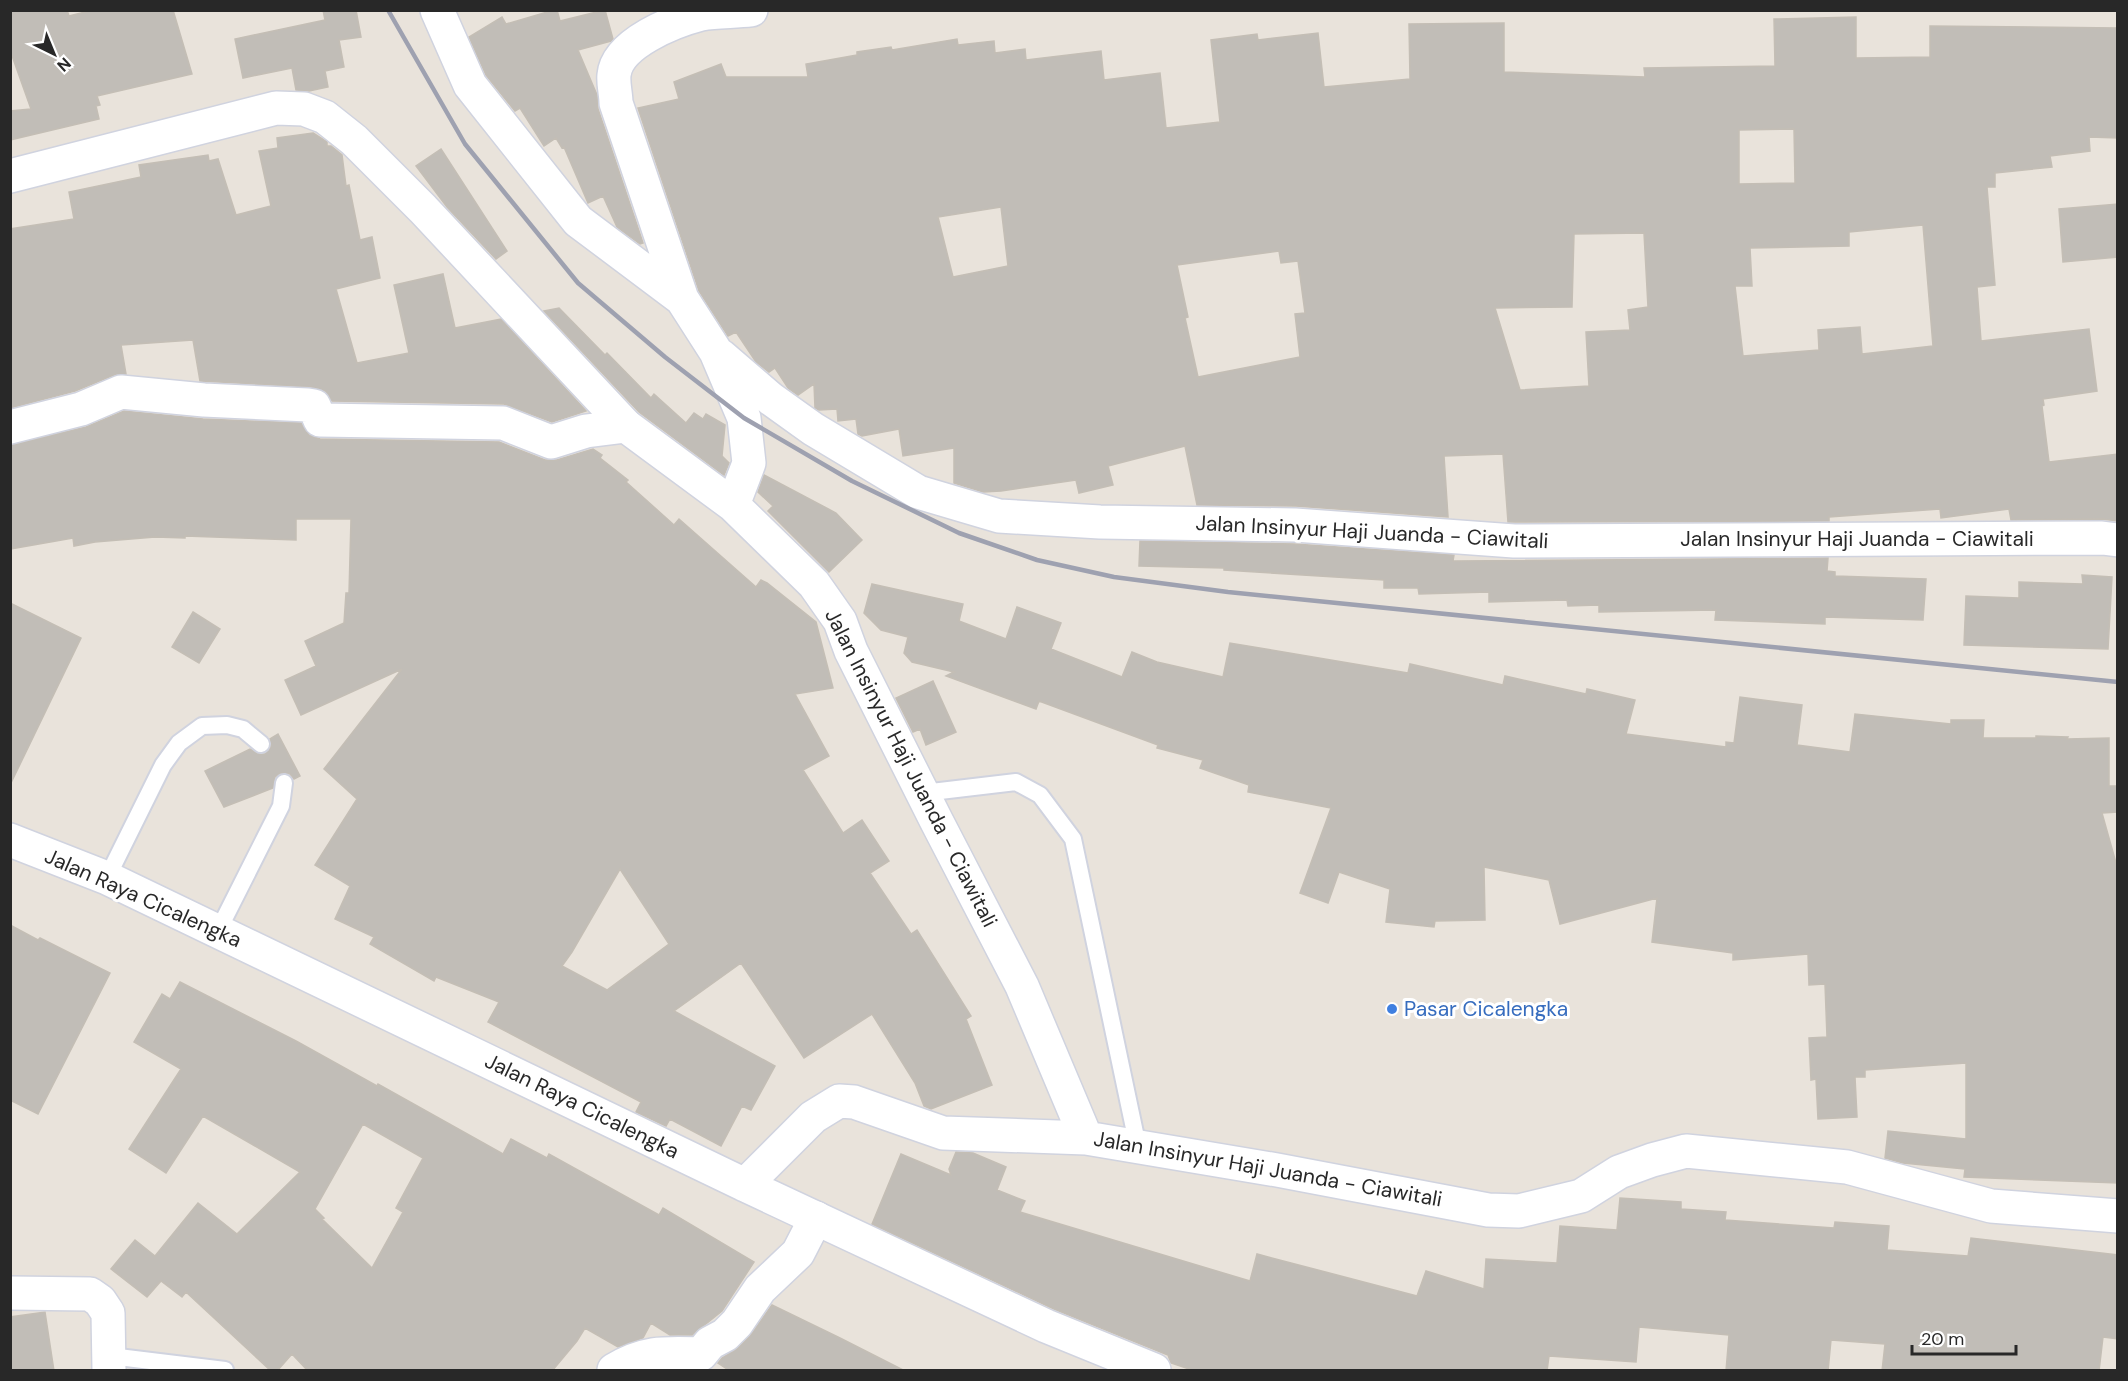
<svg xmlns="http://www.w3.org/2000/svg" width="2128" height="1381" viewBox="0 0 2128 1381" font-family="'DM Sans',sans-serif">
<rect width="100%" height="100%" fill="#e9e3db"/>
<path fill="#c1bdb7" stroke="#c4beb5" stroke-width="1.5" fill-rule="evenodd" d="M 10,10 L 67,10 L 69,16 L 93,10 L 173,10 L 192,74 L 97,96 L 100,105 L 96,106 L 99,119 L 10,140 L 10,111 L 31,109 L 10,50 Z
M 323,10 L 356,10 L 361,37 L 339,40 L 344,67 L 325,71 L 328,87 L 309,91 L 296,90 L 292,68 L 243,78 L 235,39 L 325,20 Z
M 554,10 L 557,10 L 560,21 L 605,10 L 613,39 L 611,41 L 578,50 L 597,95 L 598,109 L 643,243 L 640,244 L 617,227 L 603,196 L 588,203 L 564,147 L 562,148 L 556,138 L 544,146 L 520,108 L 515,111 L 486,75 L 469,37 L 502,17 L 506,24 Z
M 1856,17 L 1856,58 L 1930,57 L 1930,26 L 2118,28 L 2118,138 L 2089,137 L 2090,151 L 2050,156 L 2052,167 L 1995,173 L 1995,187 L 1987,187 L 1995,285 L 1977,287 L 1981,341 L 2089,329 L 2097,391 L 2043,399 L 2044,405 L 2042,406 L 2049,462 L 2118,454 L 2118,521 L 2102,519 L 2011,520 L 2009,509 L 1941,518 L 1940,509 L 1829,517 L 1829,521 L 1508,522 L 1503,454 L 1444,456 L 1448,517 L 1296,506 L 1197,505 L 1185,446 L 1108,466 L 1113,485 L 1079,493 L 1076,480 L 1001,491 L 983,492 L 954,483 L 954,448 L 903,456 L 899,429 L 862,436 L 858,434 L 856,419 L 838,421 L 837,409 L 819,410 L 815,408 L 814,384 L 798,395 L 788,388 L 775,368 L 769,372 L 756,362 L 736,332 L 728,336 L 699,291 L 638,108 L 679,99 L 674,82 L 721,64 L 726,77 L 808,77 L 806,64 L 857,55 L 857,52 L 891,47 L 892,50 L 957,39 L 958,45 L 994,41 L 995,53 L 1025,49 L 1026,60 L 1101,51 L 1104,80 L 1160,73 L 1166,128 L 1220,122 L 1211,40 L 1257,34 L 1258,40 L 1318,33 L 1324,87 L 1410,79 L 1409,24 L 1504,23 L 1504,72 L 1645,77 L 1644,68 L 1775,66 L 1774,19 ZM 1794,129 L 1795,183 L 1739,184 L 1739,130 ZM 1001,207 L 1008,266 L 953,277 L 938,217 ZM 1923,225 L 1933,346 L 1862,354 L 1860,327 L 1818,330 L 1819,350 L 1743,356 L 1735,286 L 1752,286 L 1750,248 L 1849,246 L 1849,232 ZM 1644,233 L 1648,307 L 1628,310 L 1630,330 L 1586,332 L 1589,386 L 1520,390 L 1495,308 L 1572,307 L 1574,234 ZM 1279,251 L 1281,263 L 1298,261 L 1305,313 L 1295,314 L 1300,357 L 1198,377 L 1185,318 L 1188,317 L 1177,265 Z
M 313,133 L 327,142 L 327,146 L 331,146 L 342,155 L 346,186 L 349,185 L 360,240 L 372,237 L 380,278 L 336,289 L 357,363 L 409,353 L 394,285 L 443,274 L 455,328 L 501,319 L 586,411 L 552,422 L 504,404 L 332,401 L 325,391 L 311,387 L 200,381 L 193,340 L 121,345 L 126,374 L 114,375 L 75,391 L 10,408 L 10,229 L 74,219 L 69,192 L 141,177 L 139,165 L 208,155 L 209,161 L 218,159 L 236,215 L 271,206 L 259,151 L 278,148 L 277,138 Z
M 441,149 L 507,251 L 496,259 L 447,207 L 416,166 Z
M 2118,204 L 2118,257 L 2063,262 L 2059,209 Z
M 559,308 L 605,355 L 607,353 L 651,398 L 654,394 L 686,423 L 694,413 L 703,419 L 706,414 L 725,425 L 722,456 L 729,463 L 724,475 L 639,412 L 544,311 Z
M 124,411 L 203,419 L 301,423 L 309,435 L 320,439 L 499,442 L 545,460 L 557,460 L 593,449 L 602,455 L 600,458 L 628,480 L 626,482 L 674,525 L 679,519 L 756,587 L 761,580 L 767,583 L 816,622 L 833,688 L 795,694 L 829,756 L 803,770 L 843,833 L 862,820 L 889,861 L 870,873 L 911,934 L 917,930 L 971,1016 L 966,1019 L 992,1085 L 931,1109 L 924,1106 L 915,1083 L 872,1014 L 804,1058 L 741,963 L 674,1011 L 775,1066 L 751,1110 L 742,1106 L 721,1146 L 670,1119 L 666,1126 L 636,1112 L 641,1102 L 488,1022 L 499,1002 L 436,977 L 434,981 L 370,944 L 374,937 L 335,919 L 350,886 L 315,865 L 357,799 L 324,769 L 402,669 L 301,715 L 285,680 L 316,666 L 305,641 L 344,623 L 346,593 L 349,593 L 351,519 L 296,519 L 296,540 L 185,536 L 185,538 L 155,537 L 95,542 L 74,546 L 73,538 L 10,549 L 10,445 L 86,427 ZM 620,869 L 669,944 L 607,990 L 562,966 L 572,952 Z
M 764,475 L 836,513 L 862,540 L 829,572 L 768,511 L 773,506 L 758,492 Z
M 1140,541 L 1294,544 L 1454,555 L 1453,561 L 1828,558 L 1827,571 L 1835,572 L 1835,576 L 1926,579 L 1923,620 L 1825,617 L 1825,624 L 1715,620 L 1716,610 L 1599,612 L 1599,605 L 1568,606 L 1567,600 L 1489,602 L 1489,592 L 1419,594 L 1418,588 L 1384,588 L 1384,580 L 1224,570 L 1224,568 L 1139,566 Z
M 2082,575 L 2112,577 L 2108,649 L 1964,645 L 1966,596 L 2019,598 L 2019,582 L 2083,584 Z
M 872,584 L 963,604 L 959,621 L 1006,639 L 1017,607 L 1061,623 L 1051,649 L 1122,677 L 1132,652 L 1157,662 L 1223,677 L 1230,643 L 1408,673 L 1410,664 L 1503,685 L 1505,676 L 1586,694 L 1587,689 L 1635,700 L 1626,734 L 1726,747 L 1726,742 L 1734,743 L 1740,697 L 1802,705 L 1797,745 L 1850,752 L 1855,714 L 1951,724 L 1951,720 L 1984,720 L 1983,738 L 2036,738 L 2036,736 L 2068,737 L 2067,739 L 2109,738 L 2109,786 L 2118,786 L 2118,812 L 2102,813 L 2118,870 L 2118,1183 L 1964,1177 L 1965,1169 L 1903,1163 L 1885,1158 L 1888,1131 L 1966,1139 L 1966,1063 L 1865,1070 L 1865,1077 L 1855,1077 L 1857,1117 L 1818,1119 L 1816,1079 L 1811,1080 L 1809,1038 L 1827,1037 L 1825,984 L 1809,985 L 1808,954 L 1733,960 L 1733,953 L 1652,942 L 1657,898 L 1560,924 L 1549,880 L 1484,867 L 1485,920 L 1435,921 L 1434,927 L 1386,922 L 1390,889 L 1339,872 L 1328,903 L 1300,893 L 1331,808 L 1248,792 L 1249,785 L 1200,768 L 1203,760 L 1157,748 L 1158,745 L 1039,701 L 1036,709 L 946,676 L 954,672 L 912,662 L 904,653 L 908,637 L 881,630 L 864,613 Z
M 10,603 L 81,638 L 10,785 Z
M 193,612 L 220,629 L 199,663 L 172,647 Z
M 933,681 L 956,732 L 926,745 L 920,729 L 913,732 L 896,698 Z
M 278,734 L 300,776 L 294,779 L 290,774 L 281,773 L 275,777 L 273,788 L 224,807 L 205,771 L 250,749 L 259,754 L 265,754 L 271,746 L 270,739 Z
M 10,925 L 38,940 L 40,938 L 110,973 L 38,1114 L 10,1100 Z
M 180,982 L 296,1041 L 377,1086 L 378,1084 L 503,1154 L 511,1139 L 547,1158 L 549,1154 L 659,1215 L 663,1208 L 754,1262 L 722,1311 L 692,1335 L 670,1335 L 651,1323 L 643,1338 L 618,1347 L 585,1328 L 577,1341 L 552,1371 L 308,1371 L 292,1354 L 277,1371 L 271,1371 L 186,1292 L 182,1297 L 161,1281 L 147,1297 L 111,1269 L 135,1240 L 155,1256 L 198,1203 L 237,1234 L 300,1172 L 203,1116 L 166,1173 L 129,1149 L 181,1069 L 134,1042 L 162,994 L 170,999 ZM 363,1124 L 423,1158 L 396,1208 L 403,1212 L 372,1268 L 322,1219 L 324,1218 L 315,1209 Z
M 956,1152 L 973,1153 L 1006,1167 L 997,1190 L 1025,1201 L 1020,1212 L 1250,1281 L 1257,1254 L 1417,1296 L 1426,1271 L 1484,1289 L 1486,1259 L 1557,1263 L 1560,1226 L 1617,1230 L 1620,1198 L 1681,1202 L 1681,1209 L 1726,1212 L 1725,1220 L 1834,1228 L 1835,1222 L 1889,1226 L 1887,1250 L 1968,1256 L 1971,1238 L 2118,1255 L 2118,1339 L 2103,1337 L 2099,1371 L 1882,1371 L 1885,1344 L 1831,1340 L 1828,1371 L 1726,1371 L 1729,1335 L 1639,1327 L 1636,1362 L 1549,1356 L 1547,1371 L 1195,1371 L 1171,1363 L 1168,1355 L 1054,1309 L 872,1224 L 901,1154 L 951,1175 L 949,1169 Z
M 772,1305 L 840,1338 L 905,1371 L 730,1371 L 718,1363 L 722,1358 L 738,1348 L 750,1336 Z
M 45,1312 L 54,1371 L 10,1371 L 10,1317 Z"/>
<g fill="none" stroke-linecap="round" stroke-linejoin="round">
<g stroke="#d0d3df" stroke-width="20">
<path id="lane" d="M 923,793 L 1016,782 L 1040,795 L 1073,839 L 1138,1147
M 107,878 L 163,765 L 179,743 L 202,726 L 227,725 L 243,729 L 261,744
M 218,931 L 281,806 L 284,783
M 110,1356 L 225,1370"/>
</g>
<g stroke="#d0d3df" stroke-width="36">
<path id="street" d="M 10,427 L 81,409 L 121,392 L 204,400 L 308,405 L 314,406 L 320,420 L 503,423 L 551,442 L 586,431 L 626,426
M 10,1293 L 90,1294 L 100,1301 L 108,1313 L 109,1370
M 614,1370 C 646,1351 665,1353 701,1354 L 710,1343 L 725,1335 L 737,1323 L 760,1289 L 798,1253 L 816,1218"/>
</g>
<g stroke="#d0d3df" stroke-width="36">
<path id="secondary" d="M 437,10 L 470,85 L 578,221 L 682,299
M 751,10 C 735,12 716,11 701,14 C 674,21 617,43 614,75 C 613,84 616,94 616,103 L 682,299 L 716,352 L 744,418 L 749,463 L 733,505 L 814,584 L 840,621 L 851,651 L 937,822 L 1022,986 L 1086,1138 L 1277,1170 L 1488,1210 L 1519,1211 L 1581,1196 L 1619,1172 L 1652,1160 L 1686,1151 L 1847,1167 L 1991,1206 L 2118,1216
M 10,176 L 276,108 L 304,109 L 325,117 L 354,140 L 423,209 L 626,426 L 733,505
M 721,356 L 771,399 L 813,429 L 918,492 L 999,516 L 1100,522 L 1295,525 L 1514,541 L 2102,538 L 2118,540
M 10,840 L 107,878 L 745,1185 L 1046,1326 L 1154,1370
M 745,1185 L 813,1117 L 839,1101 L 854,1102 L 943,1133 L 1086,1138"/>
</g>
<use href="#lane" stroke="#fff" stroke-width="16"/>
<use href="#street" stroke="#fff" stroke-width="33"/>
<use href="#secondary" stroke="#fff" stroke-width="33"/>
<path stroke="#9ea1b0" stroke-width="4.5" d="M 388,10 L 465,144 L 578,283 L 665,357 L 744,418 L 852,481 L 959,533 L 1037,560 L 1114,577 L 1228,592 L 2118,682"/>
</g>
<circle fill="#3f7fe0" stroke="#fff" stroke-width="2" cx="1392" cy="1009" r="6"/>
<g text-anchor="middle" stroke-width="6" stroke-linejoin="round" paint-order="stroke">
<g font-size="21" fill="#282828" stroke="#fff">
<text transform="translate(1372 532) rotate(3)" y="7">Jalan Insinyur Haji Juanda - Ciawitali</text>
<text x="1857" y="546">Jalan Insinyur Haji Juanda - Ciawitali</text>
<text transform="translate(911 768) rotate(63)" y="7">Jalan Insinyur Haji Juanda - Ciawitali</text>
<text transform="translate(143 898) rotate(24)" y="7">Jalan Raya Cicalengka</text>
<text transform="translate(582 1106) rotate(26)" y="7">Jalan Raya Cicalengka</text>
<text transform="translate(1268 1169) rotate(10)" y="7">Jalan Insinyur Haji Juanda - Ciawitali</text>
</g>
<g font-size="21" fill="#366cbe" stroke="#fff" text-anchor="start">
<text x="1404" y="1016">Pasar Cicalengka</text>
</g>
</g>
<rect width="2128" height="1381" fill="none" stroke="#282828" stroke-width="24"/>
<g transform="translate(54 54) rotate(137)" stroke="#ffffff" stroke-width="4.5" paint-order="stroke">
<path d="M0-4.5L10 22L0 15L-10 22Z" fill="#282828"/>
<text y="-9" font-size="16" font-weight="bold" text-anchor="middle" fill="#282828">N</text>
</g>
<path d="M1912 1345v9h104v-9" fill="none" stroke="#282828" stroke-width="3"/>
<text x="1921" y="1345" font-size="18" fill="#282828" stroke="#ffffff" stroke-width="4.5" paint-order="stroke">20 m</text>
</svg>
